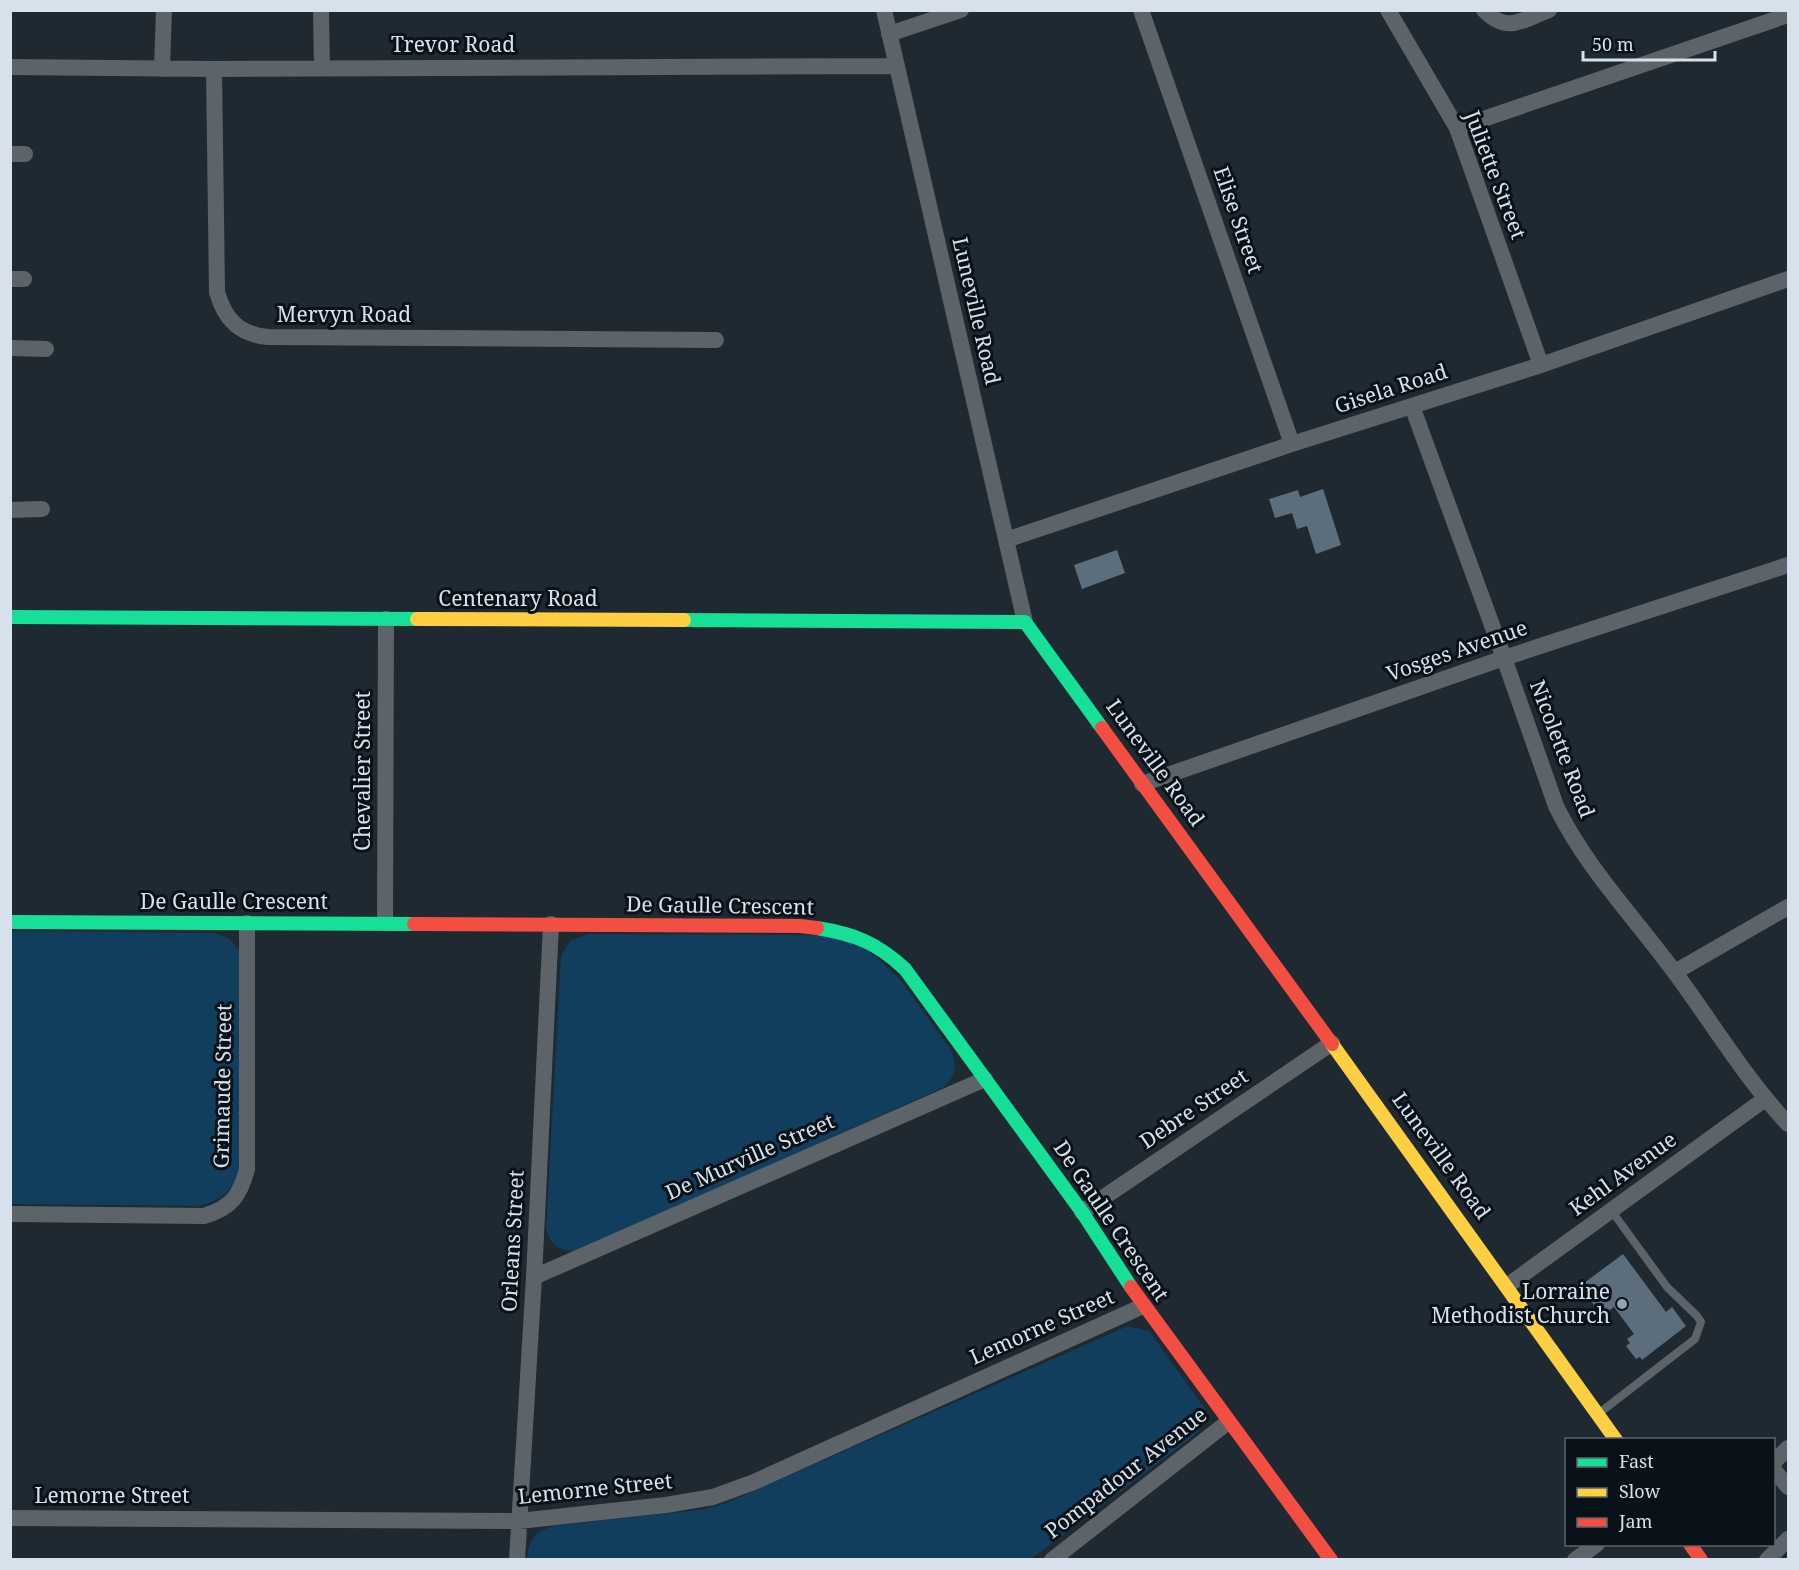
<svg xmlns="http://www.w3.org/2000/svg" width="1799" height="1570" viewBox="0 0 1799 1570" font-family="'Noto Serif',serif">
<rect width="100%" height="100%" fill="#1f2931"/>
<path fill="#103e5c" d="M 11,931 L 213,933 C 228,936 235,942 241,955 L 239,1166 C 236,1190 220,1202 197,1206 L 11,1204 Z
M 588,934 L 821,935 L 862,945 L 898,977 L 949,1047 C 958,1063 957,1077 942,1088 L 580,1250 C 563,1254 551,1246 546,1230 L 561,956 L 570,941 Z
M 1128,1326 L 1149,1331 L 1206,1410 L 1205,1421 L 1195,1435 L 1031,1559 L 527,1560 C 529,1536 537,1530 559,1525 L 700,1510 L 724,1504 Z"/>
<path fill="#5c6e7c" d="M 1323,489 L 1341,545 L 1316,554 L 1307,526 L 1297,529 L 1292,513 L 1275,518 L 1269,499 L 1298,490 L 1300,497 Z
M 1117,550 L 1125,573 L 1082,589 L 1074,565 Z
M 1623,1254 L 1666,1312 L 1672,1307 L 1686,1326 L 1642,1360 L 1640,1357 L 1636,1359 L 1626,1346 L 1630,1343 L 1627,1339 L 1634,1334 L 1614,1307 L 1602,1316 L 1580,1286 Z"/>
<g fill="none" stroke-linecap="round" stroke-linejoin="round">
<path stroke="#5c646a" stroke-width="8" d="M 1598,1414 L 1695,1339 L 1701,1322 L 1697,1316 L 1667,1287 L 1611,1210"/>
<path stroke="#5c646a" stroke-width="16" d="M 321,10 L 322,68
M 884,10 L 1025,622
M 1141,10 L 1292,444
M 1388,10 L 1457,128 L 1541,365
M 1484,10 C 1507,34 1522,20 1549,10
M 889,34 L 961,10
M 10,67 L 214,69 L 895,66
M 162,69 L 164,10
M 214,69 L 217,292 C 225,320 239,334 268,337 L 716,340
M 1457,128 L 1788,15
M 10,154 L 25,154
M 10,279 L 24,279
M 10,348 L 46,349
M 1412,406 L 1504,658 L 1556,806 C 1586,868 1635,918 1676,974 C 1713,1024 1745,1078 1788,1124
M 10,510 L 42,509
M 1006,540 L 1292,444 L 1541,365 L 1788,279
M 1142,784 L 1504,658 L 1788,565
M 385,923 L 386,619
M 1675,972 L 1788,907
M 1082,1212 L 1332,1043
M 10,1214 L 204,1216 C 231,1208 240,1196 247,1169 L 247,923
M 534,1277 L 985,1079
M 1507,1286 L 1765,1099
M 1774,1462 L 1788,1448
M 1774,1470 L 1788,1487
M 10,1518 L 519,1521 L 666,1505 L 713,1497 L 754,1482 L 1143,1306
M 517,1560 L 534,1277 L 551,924
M 1052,1560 L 1228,1422
M 1575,1560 L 1597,1544
M 1767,1560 L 1788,1539"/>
<path stroke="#16e098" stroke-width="14" d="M 10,617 L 417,619
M 684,620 L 1025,622 L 1102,728
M 10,922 L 414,924
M 817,928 C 855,934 877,943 905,969 L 1082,1212 L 1131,1287"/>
<path stroke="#ffcf43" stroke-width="14" d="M 417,619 L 684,620
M 1332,1044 L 1616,1440"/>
<path stroke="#f24e42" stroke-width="14" d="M 1102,728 L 1332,1044
M 414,924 L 800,926 L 817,928
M 1131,1287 L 1331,1560
M 1690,1544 L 1701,1560"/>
</g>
<circle fill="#96a1ab" stroke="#091219" stroke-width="2" cx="1622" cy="1304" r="6"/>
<g text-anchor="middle" stroke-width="6" stroke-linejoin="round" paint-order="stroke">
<g font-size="21" fill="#d6e1ec" stroke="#091219">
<text x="453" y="52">Trevor Road</text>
<text transform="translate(1495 175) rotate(69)" y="7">Juliette Street</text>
<text transform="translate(1238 220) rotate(71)" y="7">Elise Street</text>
<text transform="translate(976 311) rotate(77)" y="7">Luneville Road</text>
<text x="344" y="322">Mervyn Road</text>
<text transform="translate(1391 389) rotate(-18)" y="7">Gisela Road</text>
<text x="518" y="606">Centenary Road</text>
<text transform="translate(1457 651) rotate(-19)" y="7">Vosges Avenue</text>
<text transform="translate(1562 749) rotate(69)" y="7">Nicolette Road</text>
<text transform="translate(1155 763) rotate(54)" y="7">Luneville Road</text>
<text transform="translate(363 771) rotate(-90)" y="7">Chevalier Street</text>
<text x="234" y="909">De Gaulle Crescent</text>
<text transform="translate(720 906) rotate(1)" y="7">De Gaulle Crescent</text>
<text transform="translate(223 1086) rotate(-89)" y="7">Grimaude Street</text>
<text transform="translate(1194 1109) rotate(-34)" y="7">Debre Street</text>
<text transform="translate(1441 1156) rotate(54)" y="7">Luneville Road</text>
<text transform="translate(750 1157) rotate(-24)" y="7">De Murville Street</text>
<text transform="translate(1623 1174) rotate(-36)" y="7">Kehl Avenue</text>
<text transform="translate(1111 1221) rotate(56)" y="7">De Gaulle Crescent</text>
<text transform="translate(513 1241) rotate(-87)" y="7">Orleans Street</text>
<text transform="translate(1042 1327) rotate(-24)" y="7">Lemorne Street</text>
<text transform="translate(1126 1473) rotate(-38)" y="7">Pompadour Avenue</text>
<text transform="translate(595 1489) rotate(-6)" y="7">Lemorne Street</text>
<text x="112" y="1503">Lemorne Street</text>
</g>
<g font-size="21" fill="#d6e1ec" stroke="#091219" text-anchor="end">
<text x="1610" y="1299">Lorraine<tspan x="1610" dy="24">Methodist Church</tspan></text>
</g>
</g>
<rect width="1799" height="1570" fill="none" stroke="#d6e1ec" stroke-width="24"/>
<rect x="1565" y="1438" width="210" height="108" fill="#091219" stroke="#5b656d" stroke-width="1.5"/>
<rect x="1577" y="1458" width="30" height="9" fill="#16e098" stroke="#5b656d" stroke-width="1.5"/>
<text x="1619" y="1468" font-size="18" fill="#d6e1ec">Fast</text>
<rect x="1577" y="1488" width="30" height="9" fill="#ffcf43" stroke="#5b656d" stroke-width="1.5"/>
<text x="1619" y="1498" font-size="18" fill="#d6e1ec">Slow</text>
<rect x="1577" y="1518" width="30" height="9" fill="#f24e42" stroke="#5b656d" stroke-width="1.5"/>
<text x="1619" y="1528" font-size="18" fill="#d6e1ec">Jam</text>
<path d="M1583 51v9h132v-9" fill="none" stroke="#d6e1ec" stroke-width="3"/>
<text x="1592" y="51" font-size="18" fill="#d6e1ec" stroke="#091219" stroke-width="4.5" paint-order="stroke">50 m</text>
</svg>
